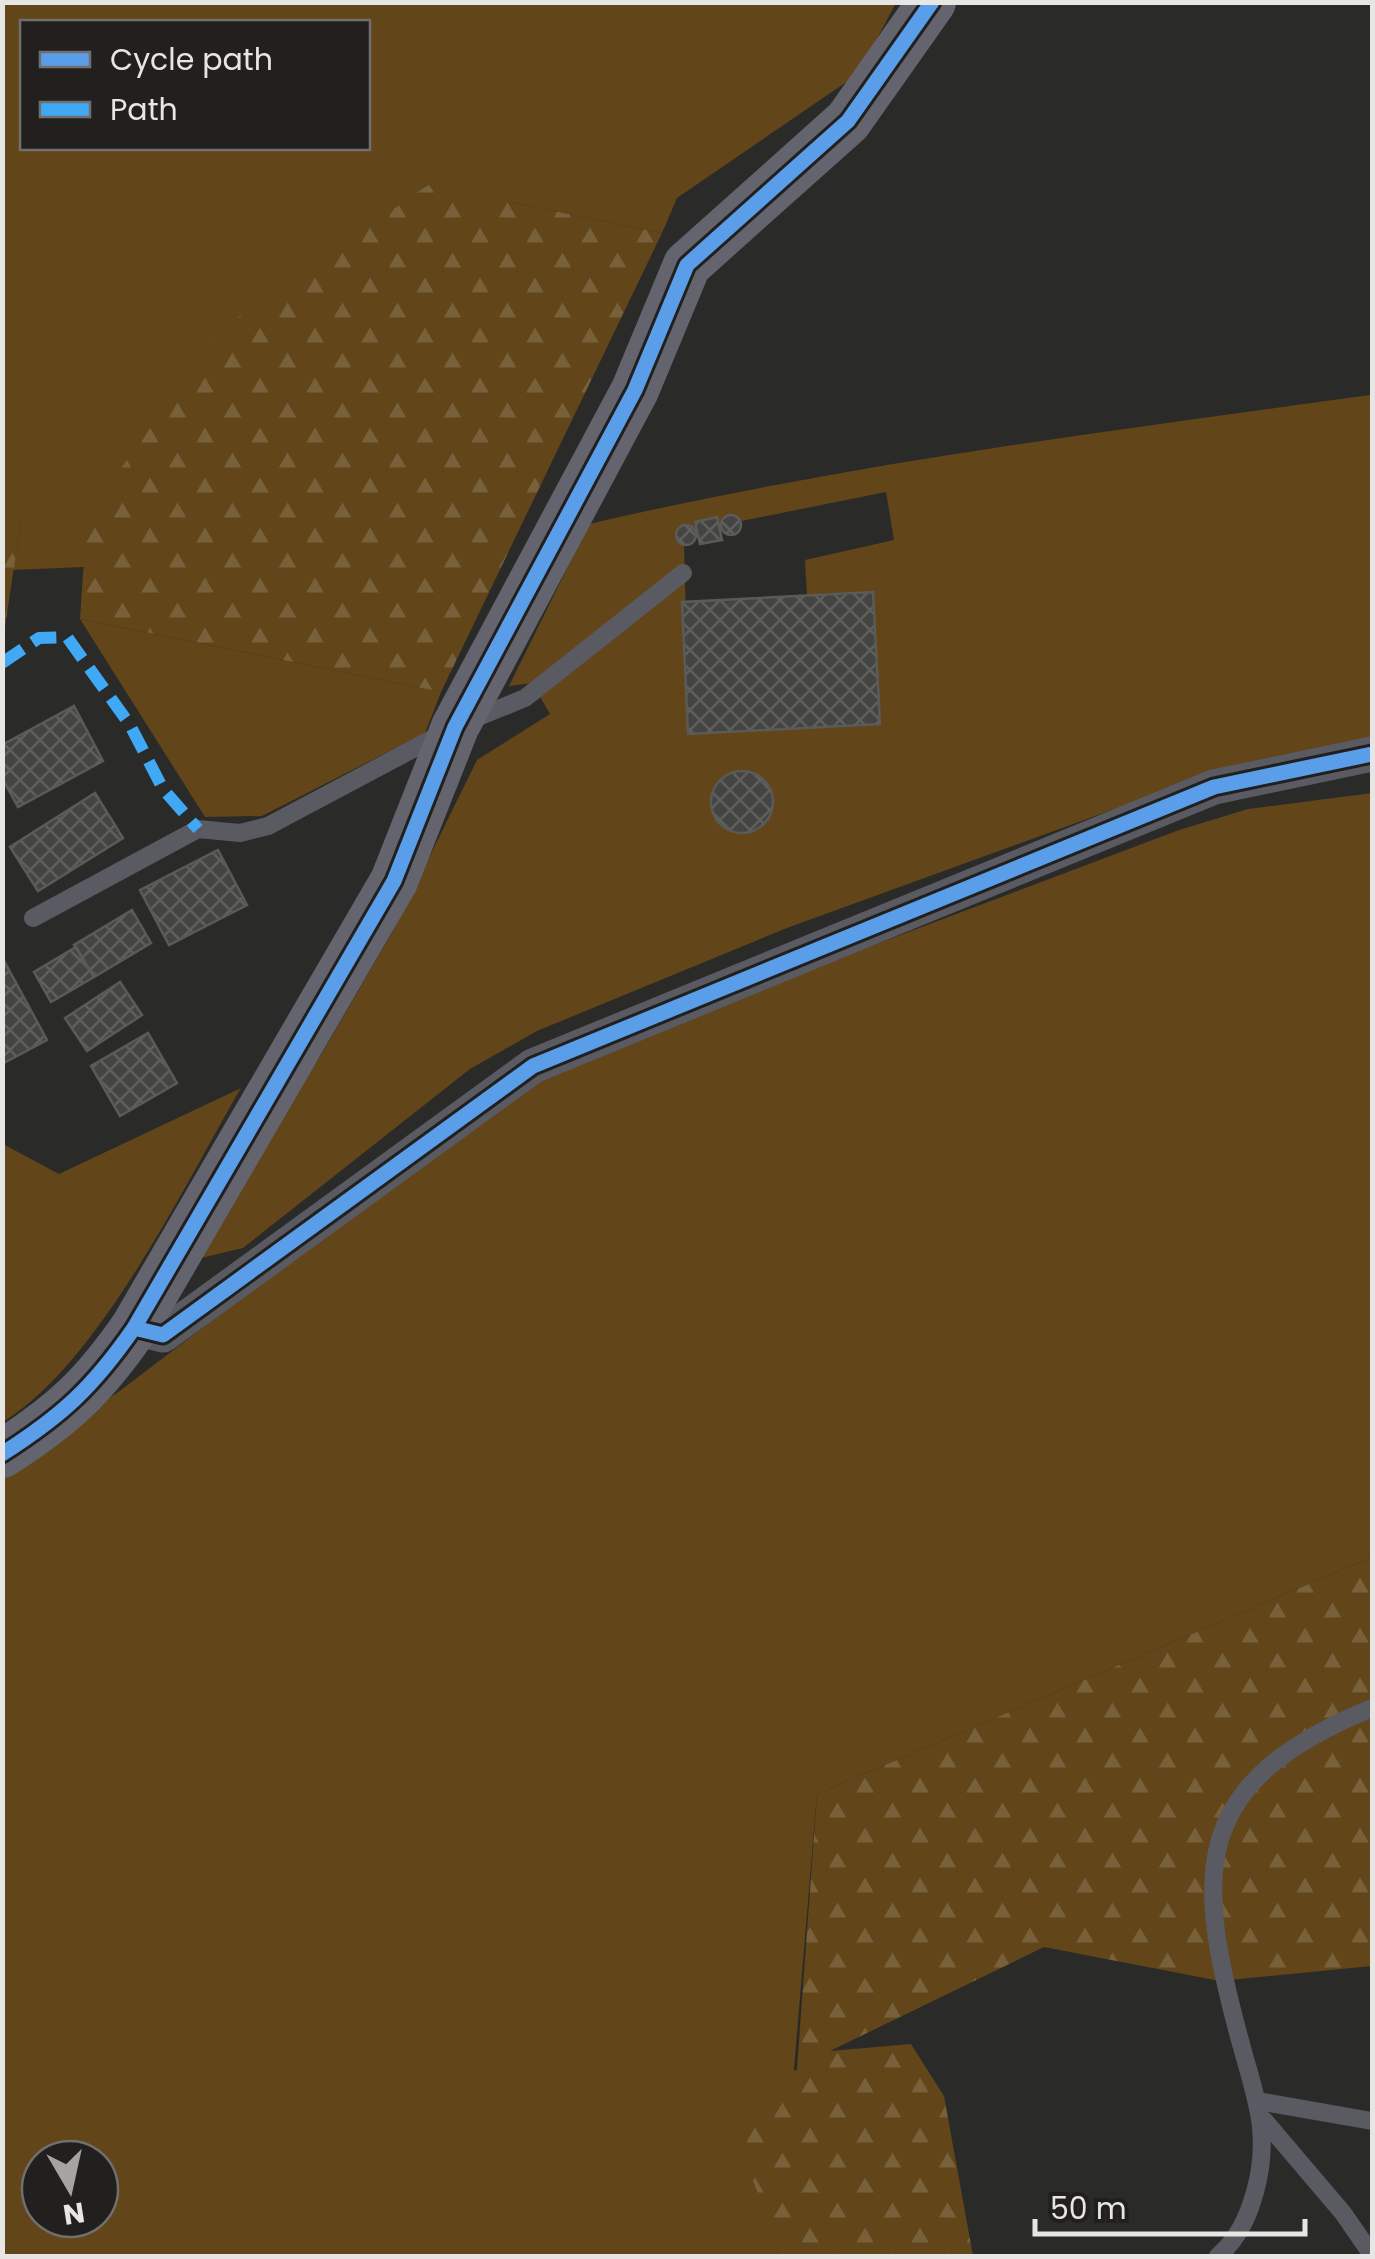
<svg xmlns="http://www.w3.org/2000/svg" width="1375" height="2259" viewBox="0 0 1375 2259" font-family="Poppins,sans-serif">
<defs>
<pattern id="forest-firs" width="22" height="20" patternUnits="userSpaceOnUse" patternTransform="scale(2.5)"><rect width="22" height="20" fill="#624519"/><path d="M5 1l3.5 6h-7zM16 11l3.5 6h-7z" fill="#78603a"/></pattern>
<pattern id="building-cross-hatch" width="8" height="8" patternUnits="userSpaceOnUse" patternTransform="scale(2.5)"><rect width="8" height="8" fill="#444443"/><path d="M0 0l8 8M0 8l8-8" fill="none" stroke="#5f5f5e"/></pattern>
</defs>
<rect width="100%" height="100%" fill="#2a2a29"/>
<path fill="#624519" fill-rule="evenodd" d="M 3,3 L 896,3 L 858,74 L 677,198 L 662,233 L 427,185 L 88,515 L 84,567 L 13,570 L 21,522 L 3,521 ZM 22,22 L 368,22 L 368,148 L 22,148 Z
M 1372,390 L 1372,743 L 1200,778 L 787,928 L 537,1031 L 470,1069 L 243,1248 L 188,1261 L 321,1055 L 393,931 L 477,760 L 550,714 L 532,683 L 509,686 L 589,524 C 847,464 1108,431 1370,395 ZM 886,492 L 894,540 L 805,560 L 807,596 L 873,593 L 880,724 L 689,733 L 684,544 L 697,530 Z
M 80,619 L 441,692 L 425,733 L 262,816 L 205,817 Z
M 1372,793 L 1372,1557 L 817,1794 L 794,2069 L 851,2256 L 3,2256 L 2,1471 L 121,1390 L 513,1092 L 736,997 L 1179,830 L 1248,809 ZM 40,2159 L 100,2159 L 100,2219 L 40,2219 Z
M 241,1088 C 183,1187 100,1362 3,1422 L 3,1144 L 59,1174 Z"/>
<path fill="url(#forest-firs)" d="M 428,185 L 662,233 L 441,692 L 80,619 L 87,515 L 223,328 Z
M 3,521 L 21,521 L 3,640 L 2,521 Z
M 1372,1557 L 1372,1966 L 1220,1981 L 1044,1947 L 830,2051 L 911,2044 L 944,2096 L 973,2256 L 783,2256 L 738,2143 L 797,2069 L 817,1794 Z"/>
<path fill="url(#building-cross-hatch)" stroke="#5a5a59" stroke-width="2.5" d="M721 525a10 10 0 1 1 20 0a10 10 0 1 1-20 0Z
M 717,517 L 722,540 L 700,544 L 695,522 Z
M676 535a10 10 0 1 1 20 0a10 10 0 1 1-20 0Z
M 873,592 L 880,724 L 688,734 L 682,602 Z
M 74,706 L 103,761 L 18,807 L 2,778 L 2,745 Z
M711 802a31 31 0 1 1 62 0a31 31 0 1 1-62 0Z
M 95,793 L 123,838 L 38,891 L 10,847 Z
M 218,850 L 247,905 L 169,945 L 140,890 Z
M 132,910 L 151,943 L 94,977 L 74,945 Z
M 76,947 L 94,977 L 51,1002 L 34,972 Z
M 2,957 L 47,1040 L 2,1064 Z
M 120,982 L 142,1015 L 87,1051 L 65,1018 Z
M 148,1033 L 177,1083 L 120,1116 L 91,1066 Z"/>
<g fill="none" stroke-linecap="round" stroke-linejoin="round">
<path stroke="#595a62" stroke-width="18" d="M 471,720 L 525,698 L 683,573
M 33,918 L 198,829 L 240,833 L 268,826 L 443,733
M 1258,2101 L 1372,2121
M 1264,2120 L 1343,2213 L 1372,2255
M 1218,2256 C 1238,2239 1248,2217 1255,2192 C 1271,2134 1256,2099 1241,2044 C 1194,1873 1188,1783 1372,1708"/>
<path stroke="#595a62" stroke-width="35" d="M 134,1328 L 163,1335 L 533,1066 L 1214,787 L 1372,754"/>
<path stroke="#63646e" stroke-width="48" d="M 2,1454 C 63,1415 93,1387 134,1328 L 394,881 L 455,727 L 635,390 L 687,265 L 848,121 L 932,2"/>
<path stroke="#3fa9f5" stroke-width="12" stroke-dasharray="25 12" stroke-linecap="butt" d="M 2,663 L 39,638 L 67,637 L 130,725 L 163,789 L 198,829"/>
<g stroke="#22201e" stroke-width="21">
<path id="cycleway" d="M 134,1328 L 163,1335 L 533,1066 L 1214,787 L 1372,754
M 2,1454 C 63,1415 93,1387 134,1328 L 394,881 L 455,727 L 635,390 L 687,265 L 848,121 L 932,2"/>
</g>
<use href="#cycleway" stroke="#5a9eea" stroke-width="15"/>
</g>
<rect width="1375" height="2259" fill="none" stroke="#e7e6e4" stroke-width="10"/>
<rect x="20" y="20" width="350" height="130" fill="#22201e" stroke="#716f6d" stroke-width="2.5"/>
<rect x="40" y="52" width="50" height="15" fill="#5a9eea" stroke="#716f6d" stroke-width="2.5"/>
<text x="110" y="70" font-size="30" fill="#e7e6e4">Cycle path</text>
<rect x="40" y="102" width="50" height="15" fill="#3fa9f5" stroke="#716f6d" stroke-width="2.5"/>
<text x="110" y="120" font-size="30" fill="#e7e6e4">Path</text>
<g transform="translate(70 2189) rotate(171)"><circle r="48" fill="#22201e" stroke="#716f6d" stroke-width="2.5"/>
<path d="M0-8L18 38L0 25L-18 38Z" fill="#a5a4a3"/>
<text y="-15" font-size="28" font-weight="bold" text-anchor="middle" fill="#e7e6e4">N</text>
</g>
<path d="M1035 2219v15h270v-15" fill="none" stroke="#e7e6e4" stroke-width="5"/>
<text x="1050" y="2219" font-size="30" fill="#e7e6e4" stroke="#22201e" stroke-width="8" paint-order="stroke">50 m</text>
</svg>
